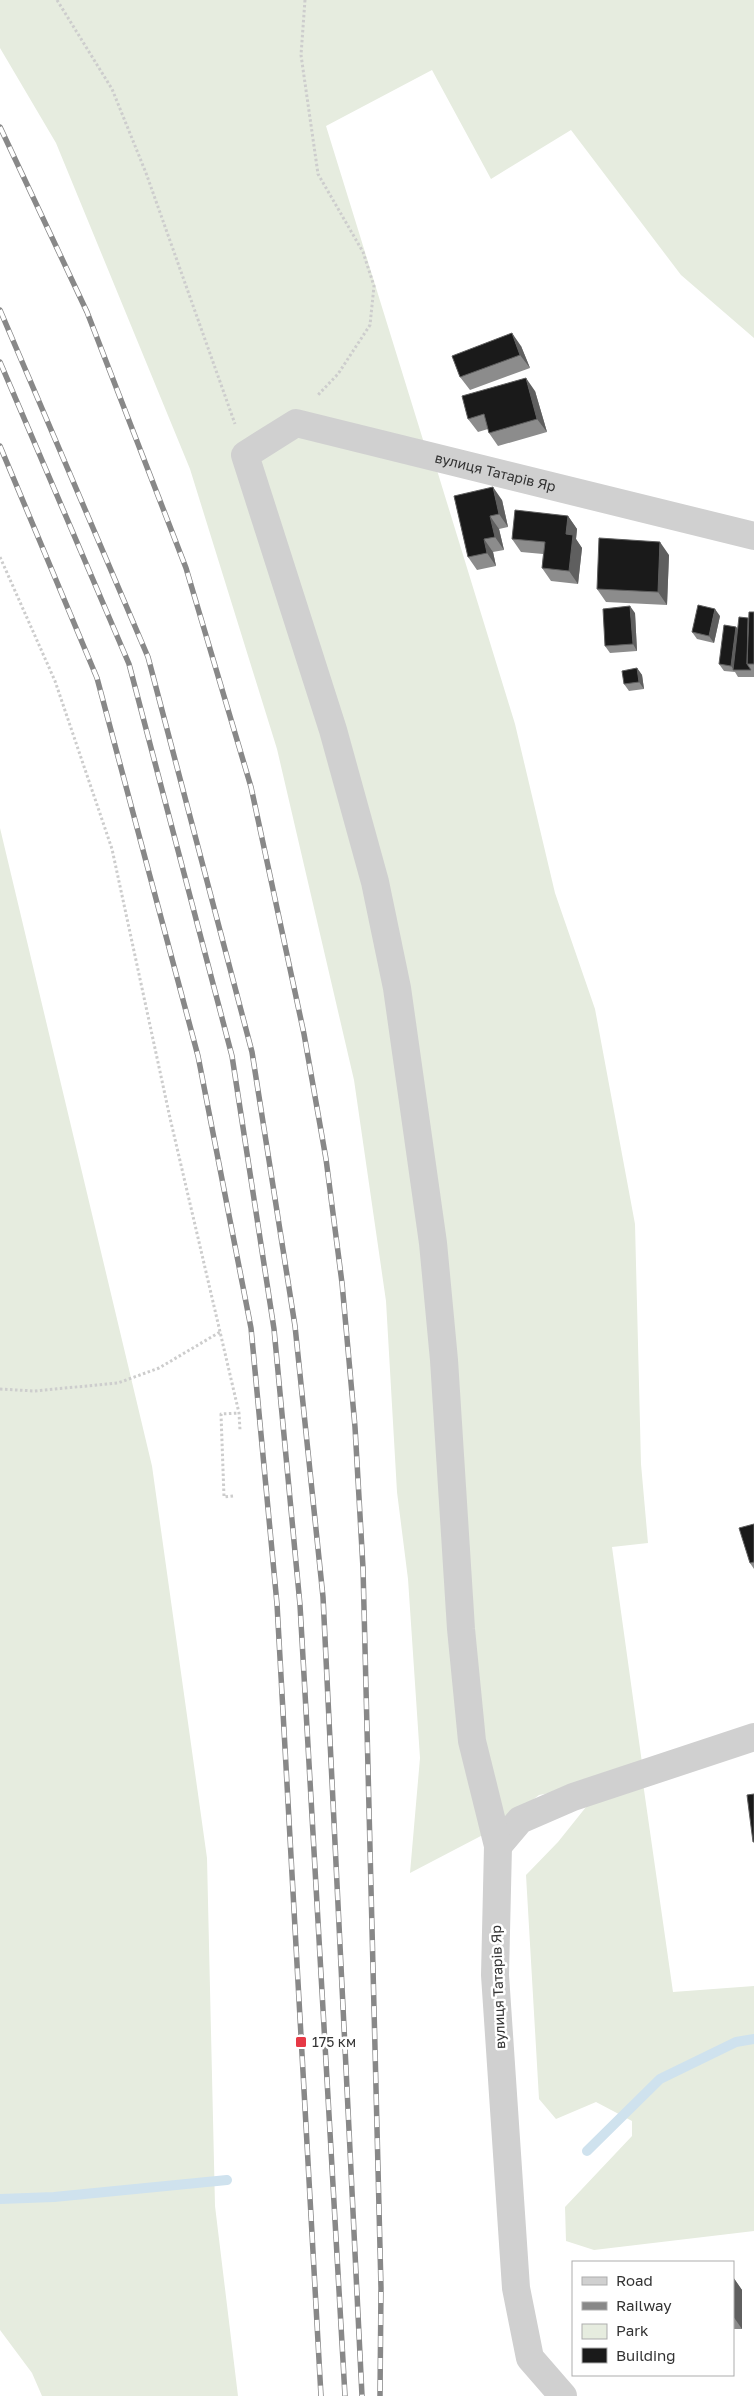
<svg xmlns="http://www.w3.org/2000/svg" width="754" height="2396" viewBox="0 0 754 2396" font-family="'Golos Text',sans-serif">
<rect width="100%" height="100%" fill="#fff"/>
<path fill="#e6ecdf" d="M 0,0 L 754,0 L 754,338 L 681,275 L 571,130 L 491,179 L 432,70 L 326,126 L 424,443 L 436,467 L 515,724 L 555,893 L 595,1009 L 635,1224 L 641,1464 L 648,1543 L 612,1547 L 642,1763 L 614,1781 L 539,1795 L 500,1826 L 410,1873 L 420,1758 L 408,1579 L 397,1492 L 386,1301 L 354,1080 L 277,749 L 190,469 L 56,143 L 0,48 Z
M 0,828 L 152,1466 L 207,1858 L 215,2206 L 238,2396 L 42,2396 L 32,2373 L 0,2330 Z
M 643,1783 L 673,1992 L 754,1986 L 754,2231 L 594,2250 L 566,2241 L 565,2207 L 632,2136 L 632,2121 L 596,2102 L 556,2119 L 539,2099 L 526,1875 L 558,1842 L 594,1797 Z"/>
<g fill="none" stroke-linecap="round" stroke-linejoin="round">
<path stroke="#cfe2ee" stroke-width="10" d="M 587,2151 L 660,2079 L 736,2042 L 754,2039
M 0,2199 L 54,2197 L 227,2180"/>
<path stroke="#cdcdcd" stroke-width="3" stroke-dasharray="2.5 2.5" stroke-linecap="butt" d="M 57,0 L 112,89 L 146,173 L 235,424
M 305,0 L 301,55 L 318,174 L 363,252 L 374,286 L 370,325 L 338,374 L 317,396
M 0,557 L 55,681 L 112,849 L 170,1118 L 239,1413 L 240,1430
M 0,1389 L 34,1391 L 118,1383 L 159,1368 L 220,1332
M 233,1496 L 224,1497 L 221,1414 L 239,1413"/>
<g stroke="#d0d0d0" stroke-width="28">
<path d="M 498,1846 L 520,1820 L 573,1797 L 754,1737"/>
<path id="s1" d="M 563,2396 L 530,2358 L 516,2288 L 495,1975 L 498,1846 L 472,1741 L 461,1629 L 444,1360 L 433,1243 L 397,988 L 375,882 L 333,730 L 245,455 L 296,423 L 754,536"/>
</g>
<g stroke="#888" stroke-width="5.5">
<path id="rail" d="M 0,127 L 87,312 L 186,568 L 251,787 L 304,1034 L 326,1159 L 342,1283 L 355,1427 L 363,1568 L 381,2288 L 380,2396
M 0,310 L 148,657 L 252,1052 L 295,1326 L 323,1597 L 362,2396
M 0,362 L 129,664 L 232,1056 L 274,1329 L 300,1605 L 345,2396
M 0,446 L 97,678 L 198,1056 L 251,1328 L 277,1604 L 321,2396"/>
</g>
<use href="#rail" stroke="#fff" stroke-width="4" stroke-dasharray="11" stroke-linecap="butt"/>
</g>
<path fill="#8c8c8c" d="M 521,346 L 530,368 L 470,390 L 460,377 Z
M 535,391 L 547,432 L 498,446 L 489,433 L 488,429 L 478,432 L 468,419 Z
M 454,496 L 502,500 L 508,527 L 499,529 L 504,550 L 493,552 L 496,566 L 477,570 L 468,557 Z
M 568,516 L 577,529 L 576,539 L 582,548 L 578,584 L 551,581 L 542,568 L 543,554 L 521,552 L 512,539 Z
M 669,555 L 667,605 L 606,602 L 597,589 Z
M 754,612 L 754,677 L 738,677 L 735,672 L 724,671 L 719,664 L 736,627 L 738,630 Z
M 635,613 L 637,651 L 610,653 L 605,646 Z
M 720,616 L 714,643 L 697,639 L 692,632 Z
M 637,668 L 642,675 L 644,689 L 629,691 L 624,684 Z
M 754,1524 L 754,1569 L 750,1563 Z
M 733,2277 L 742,2290 L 742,2329 L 733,2329 Z"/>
<path fill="#5f5f5f" d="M 512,333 L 521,346 L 530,368 L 520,355 Z
M 526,378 L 535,391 L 547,432 L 537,419 Z
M 493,487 L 502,500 L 508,527 L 499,514 Z
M 490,516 L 499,529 L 504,550 L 495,537 Z
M 568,516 L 577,529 L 576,539 L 582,548 L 578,584 L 569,571 L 566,534 Z
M 484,539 L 493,552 L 496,566 L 487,553 Z
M 660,542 L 669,555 L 667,605 L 658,592 Z
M 630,606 L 635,613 L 637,651 L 633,644 Z
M 715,609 L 720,616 L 714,643 L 709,636 Z
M 736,627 L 741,634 L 734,670 L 731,666 Z
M 637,668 L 642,675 L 644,689 L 639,682 Z
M 733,2277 L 742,2290 L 742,2329 L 733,2316 Z"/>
<path fill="#1a1a1a" stroke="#5f5f5f" d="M 512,333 L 520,355 L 460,377 L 452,356 Z
M 526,378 L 537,419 L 489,433 L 484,414 L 468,419 L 462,396 Z
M 493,487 L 499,514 L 490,516 L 495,537 L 484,539 L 487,553 L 468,557 L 454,496 Z
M 515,510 L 568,516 L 566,534 L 573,535 L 569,571 L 542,568 L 545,542 L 512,539 Z
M 599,538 L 660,542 L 658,592 L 597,589 Z
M 698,605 L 715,609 L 709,636 L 692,632 Z
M 630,606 L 633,644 L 605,646 L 603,609 Z
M 749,612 L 754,612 L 754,664 L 747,664 Z
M 739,617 L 748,618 L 747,664 L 751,670 L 733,670 Z
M 724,625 L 736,627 L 731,666 L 719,664 Z
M 637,668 L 639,682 L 624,684 L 622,671 Z
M 754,1524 L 754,1562 L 750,1563 L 739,1528 Z
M 754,1794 L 754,1842 L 753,1842 L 747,1795 Z"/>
<rect fill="#e63946" stroke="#fff" stroke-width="2" x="295" y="2036" width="12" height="12" rx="2.5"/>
<g text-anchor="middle" stroke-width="5" stroke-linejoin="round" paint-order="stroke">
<g font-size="14" fill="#333" stroke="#fff">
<text dy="5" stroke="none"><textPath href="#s1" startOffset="2250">вулиця Татарів Яр</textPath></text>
<text transform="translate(498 1987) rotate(-92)" y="5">вулиця Татарів Яр</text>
</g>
<g font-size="14" fill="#333" stroke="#fff" text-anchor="start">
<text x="312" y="2047">175 км</text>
</g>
</g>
<rect x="572" y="2261" width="162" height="115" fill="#ffffff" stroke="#adadad"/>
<rect x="582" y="2277" width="25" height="8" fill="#d0d0d0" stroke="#adadad"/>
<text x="616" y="2286" font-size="15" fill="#333333">Road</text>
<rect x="582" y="2302" width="25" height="8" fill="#888888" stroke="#adadad"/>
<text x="616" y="2311" font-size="15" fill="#333333">Railway</text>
<rect x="582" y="2324" width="25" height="15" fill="#e6ecdf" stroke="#adadad"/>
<text x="616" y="2336" font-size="15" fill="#333333">Park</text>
<rect x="582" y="2348" width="25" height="15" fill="#1a1a1a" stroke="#adadad"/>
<text x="616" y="2361" font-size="15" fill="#333333">Building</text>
</svg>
